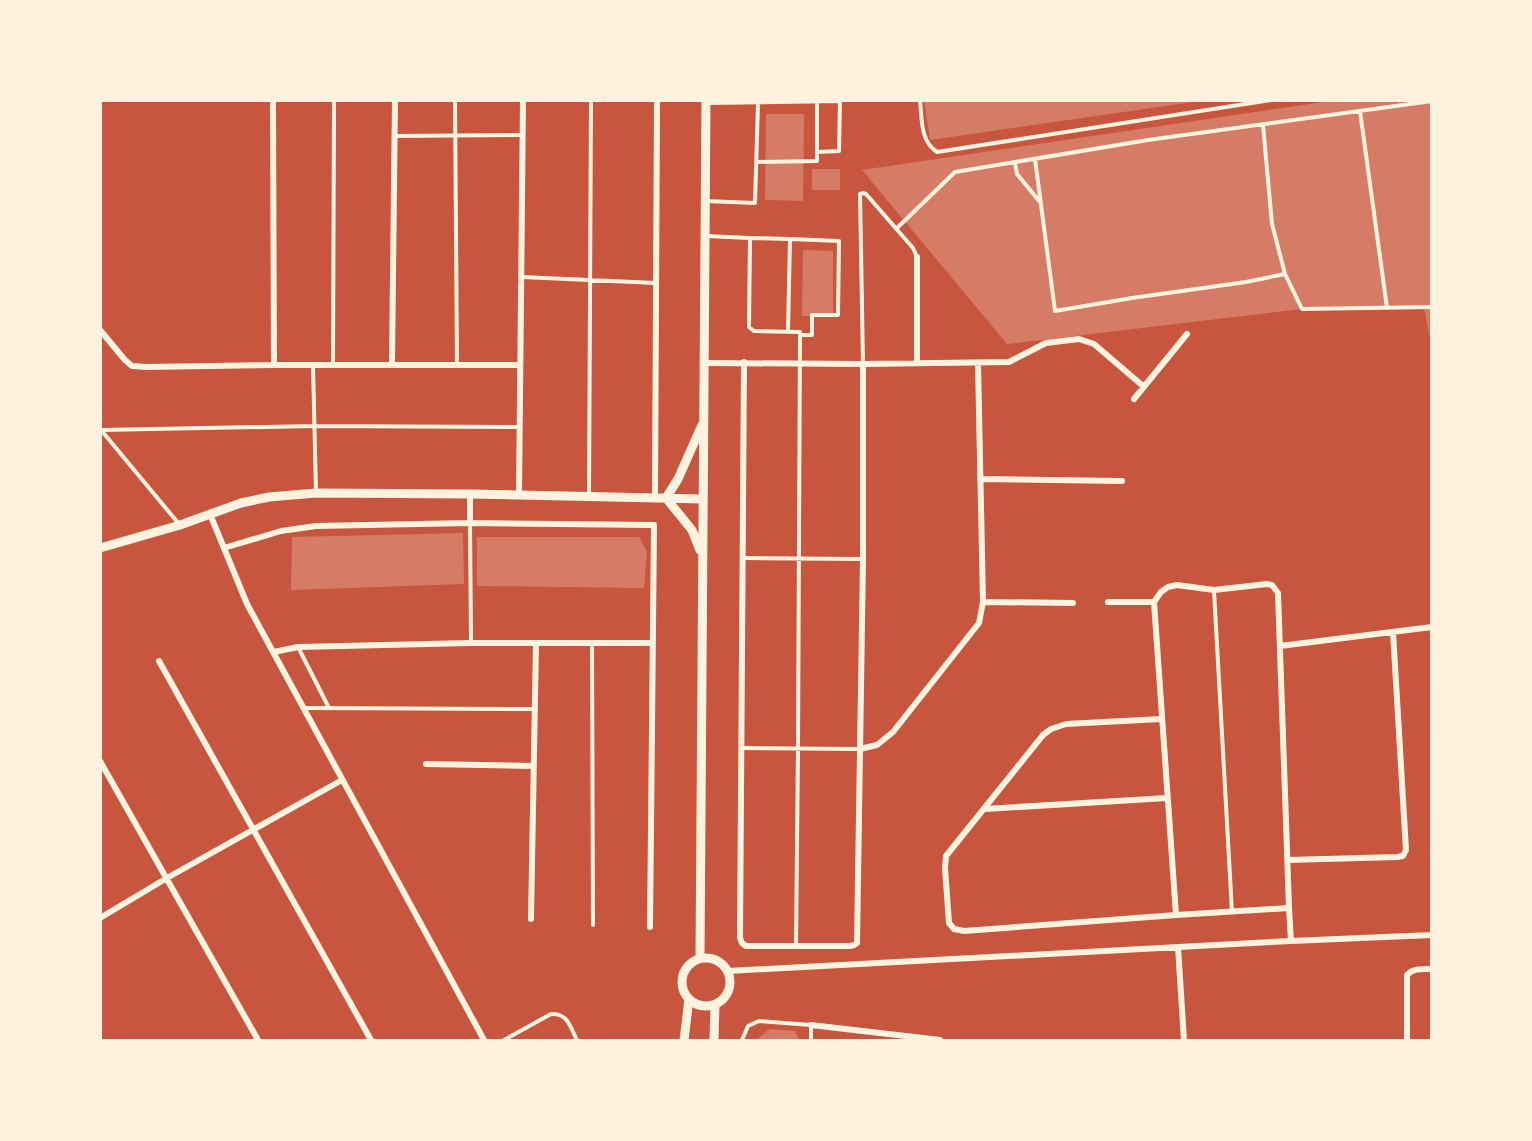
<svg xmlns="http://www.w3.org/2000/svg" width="1532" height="1141" viewBox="0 0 1532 1141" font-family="Arial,sans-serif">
<rect width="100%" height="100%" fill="#c8553d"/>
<path fill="#d67c66" d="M 924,100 L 1193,100 L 1193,102 L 930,140 Z
M 1337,100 L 1432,100 L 1432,337 L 1430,338 L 1424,308 L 1302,309 L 1007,344 L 862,170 Z
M 766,114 L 804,114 L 803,201 L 765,200 Z
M 812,169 L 840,169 L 840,190 L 812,190 Z
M 803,250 L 833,251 L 833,317 L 802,316 Z
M 463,533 L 464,584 L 291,590 L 292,537 Z
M 477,537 L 639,537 L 647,552 L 644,588 L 477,586 Z
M 769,1029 L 795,1031 L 799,1040 L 757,1040 Z"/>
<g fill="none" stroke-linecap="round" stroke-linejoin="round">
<path stroke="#fff3e0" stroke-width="4" d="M 455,100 L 457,364
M 920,100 C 922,119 920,141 937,152 L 1271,100
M 706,103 L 840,101 L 839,151 L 817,152
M 1360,111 L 1387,308
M 1263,125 L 1272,224 L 1285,274
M 395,136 L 522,135
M 1035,159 L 1055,311 L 1132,298 L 1246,282 L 1285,274 L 1302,309 L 1432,307
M 756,162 L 817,161 L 817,102
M 1015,163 L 1017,174 L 1040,202
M 705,201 L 755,203 L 758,103
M 896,229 L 955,172 L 1148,140 L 1432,101
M 706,236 L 750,238 L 749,327 L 754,331 L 800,332 L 798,748 L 796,946
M 750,238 L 790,239 L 788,331
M 790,239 L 839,241 L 838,315 L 812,315 L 812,335 L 800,335
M 522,277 L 656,283
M 863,364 L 860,194 L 863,193 L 866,194 L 913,248 L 917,257
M 313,365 L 316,493
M 333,365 L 334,100
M 101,430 L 314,426 L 519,427
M 101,430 L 179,524
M 589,496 L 591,100
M 470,523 L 471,642
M 743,558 L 863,559
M 1214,591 L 1232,912
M 592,644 L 593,925
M 298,647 L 329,708
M 304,708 L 534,709
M 741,748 L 860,749
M 504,1040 L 551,1014 C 568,1013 570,1027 577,1040
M 742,1040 L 748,1026 L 759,1021 L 811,1025 L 811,1040"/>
<path stroke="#fff3e0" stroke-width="6" d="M 273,100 L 274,365
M 100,330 L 125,360 L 132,366 L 147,367 L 274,365 L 520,365
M 744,362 L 740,938 L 742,943 L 746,946 L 850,946 L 854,945 L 857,943 L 863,559 L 863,364
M 704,363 L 863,364 L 1009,362 L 1046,343 L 1079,339 L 1094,344 L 1143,386
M 917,363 L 917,257
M 392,364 L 395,100
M 1134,399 L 1187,334
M 980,479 L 1122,481
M 519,495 L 523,100
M 655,498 L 657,100
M 210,514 L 247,604 L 484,1040
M 470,523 L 470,494
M 224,548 L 281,531 L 316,526 L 470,523 L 654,525 L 650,927
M 983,602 L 1073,603
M 1108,602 L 1154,602
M 1280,646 L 1432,627
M 274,652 L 298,647 L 471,643 L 653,643
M 159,661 L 371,1040
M 1161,719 L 1066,724 L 1051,729 L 1043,735 L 946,856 L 945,868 L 949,923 L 954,929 L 964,931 L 1176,915 L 1289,908 L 1278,593 L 1272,585 L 1267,584 L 1214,590 L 1177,585 L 1168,587 L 1161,592 L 1154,602 L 1176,915
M 860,749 L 877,745 L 893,732 L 979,623 L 983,602 L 978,363
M 100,761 L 258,1040
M 426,764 L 533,766
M 985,809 L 1167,798
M 1288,860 L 1397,857 L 1403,856 L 1406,850 L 1393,632
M 1289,908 L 1291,941
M 100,918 L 167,878 L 342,780
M 531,919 L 536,643
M 1178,947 L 1184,1040
M 728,971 L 1291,941 L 1432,935
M 811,1025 L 940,1040
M 1407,1040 L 1407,975 C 1413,968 1422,969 1432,969"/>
<path stroke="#fff3e0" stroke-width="9" d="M 666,498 L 678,479 L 702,425
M 666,498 L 692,530 L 700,550
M 100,548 L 180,525 L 241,503 L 269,497 L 316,493 L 470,494 L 703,499
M 700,958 L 706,100
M682 982a24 24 0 1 1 48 0a24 24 0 1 1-48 0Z
M 684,1040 L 689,999
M 714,1040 L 715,1005"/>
</g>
<rect width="1532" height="1141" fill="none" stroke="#fff3e0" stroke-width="204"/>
</svg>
